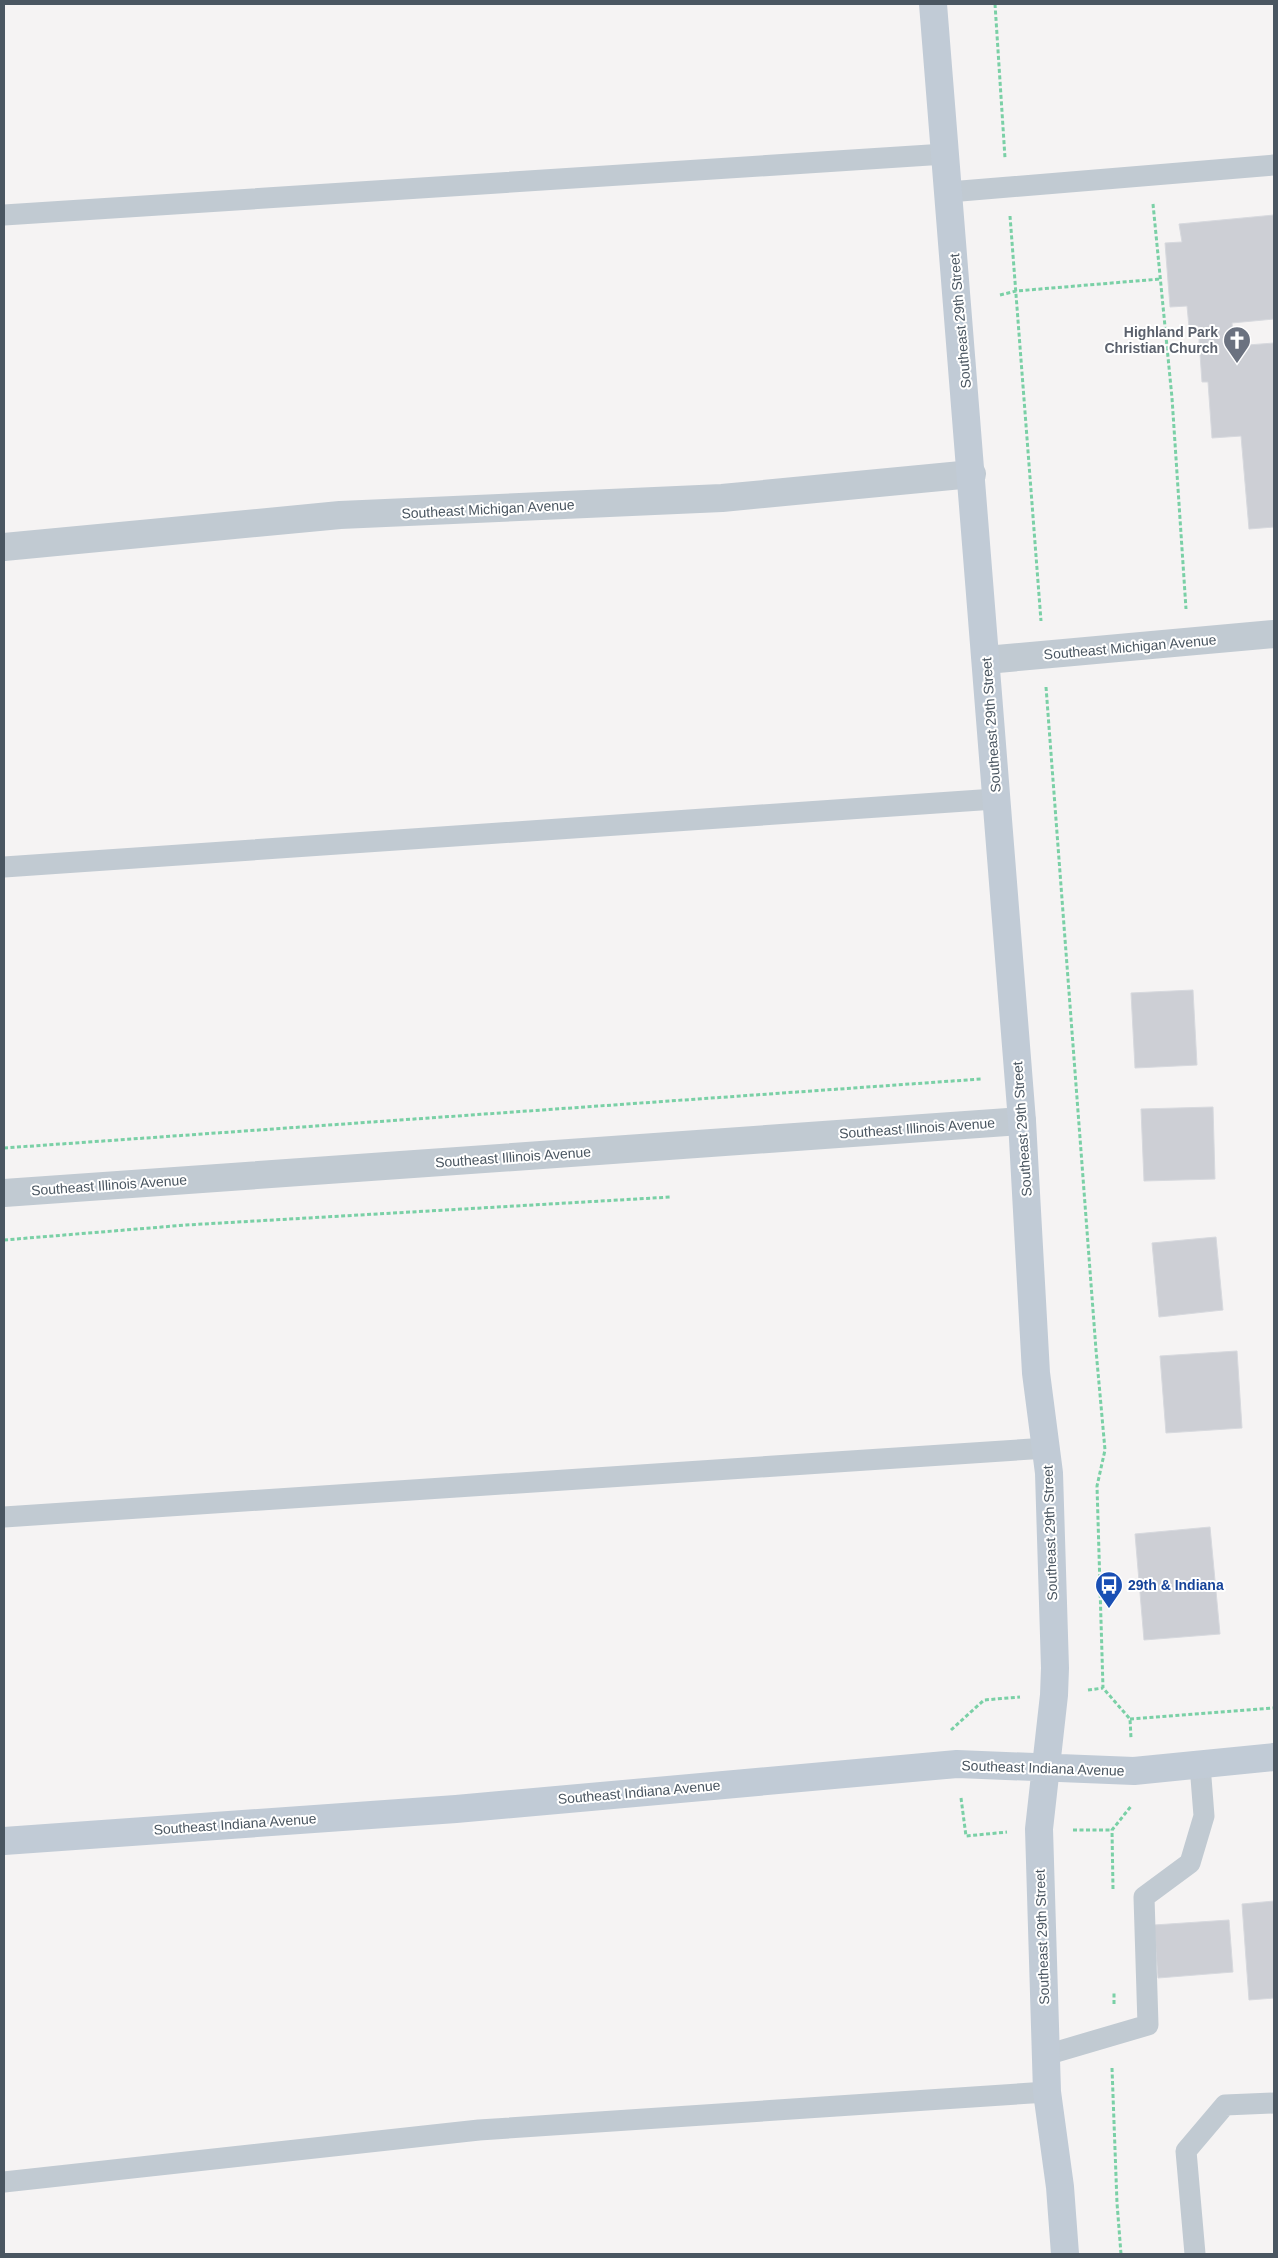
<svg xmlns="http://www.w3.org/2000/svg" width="1278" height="2258" viewBox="0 0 1278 2258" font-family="Helvetica,sans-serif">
<rect width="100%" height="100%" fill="#f5f3f3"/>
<path fill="#cdcfd5" stroke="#d7d9de" d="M 1274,215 L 1274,319 L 1232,323 L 1234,346 L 1274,343 L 1274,527 L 1249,529 L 1241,436 L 1212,438 L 1208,382 L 1202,382 L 1198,326 L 1189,327 L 1187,306 L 1170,307 L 1165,243 L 1182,242 L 1179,224 Z
M 1193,990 L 1197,1065 L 1135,1068 L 1131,993 Z
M 1213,1107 L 1215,1179 L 1144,1181 L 1141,1109 Z
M 1216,1237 L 1223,1310 L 1159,1317 L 1152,1243 Z
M 1237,1351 L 1242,1428 L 1166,1433 L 1160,1356 Z
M 1210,1527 L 1220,1634 L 1144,1640 L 1135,1534 Z
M 1274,1901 L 1274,1998 L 1249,2000 L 1242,1904 Z
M 1229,1920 L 1233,1972 L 1158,1978 L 1154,1925 Z"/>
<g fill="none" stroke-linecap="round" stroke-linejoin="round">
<path stroke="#7ad0a6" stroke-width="3" stroke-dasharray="4 2.5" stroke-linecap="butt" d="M 995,4 L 1005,158
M 1153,204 L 1172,398 L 1186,609
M 1010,216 L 1041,621
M 1000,295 L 1016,291 L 1160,279
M 1046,687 L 1096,1350 L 1105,1450 L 1097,1486 L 1103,1688 L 1130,1719 L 1131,1738
M 4,1148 L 981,1079
M 4,1240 L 186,1225 L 670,1197
M 1088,1690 L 1103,1688
M 1130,1719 L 1274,1708
M 951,1730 L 984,1700 L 1020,1697
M 961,1798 L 966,1836 L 1007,1832
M 1073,1830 L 1112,1830
M 1113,1889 L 1112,1830 L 1132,1805
M 1114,2004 L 1114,1991
M 1112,2068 L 1117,2203 L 1121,2254"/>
<path stroke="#c1cad2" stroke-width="21" d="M 949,192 L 1274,165
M 4,215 L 945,154
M 4,867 L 995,799
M 4,1517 L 1047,1448
M 1046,2055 L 1148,2025 L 1144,1897 L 1190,1863 L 1204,1816 L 1200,1765
M 4,2182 L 479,2130 L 1047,2092
M 1195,2254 L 1186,2151 L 1225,2105 L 1274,2103"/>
<path stroke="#c1cad2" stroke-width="28" d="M 4,547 L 340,515 L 722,498 L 972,474
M 986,660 L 1274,634
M 4,1193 L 1022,1121"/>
<path stroke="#c1cbd6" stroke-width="28" d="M 933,4 L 1022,1121 L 1036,1373 L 1049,1473 L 1055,1668 L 1054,1695 L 1039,1829 L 1047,2092 L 1060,2187 L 1065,2254
M 4,1841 L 456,1809 L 957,1764 L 1134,1771 L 1274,1757"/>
</g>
<defs>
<g id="church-pin" transform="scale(1.4375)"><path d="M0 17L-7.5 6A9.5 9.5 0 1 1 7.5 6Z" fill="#6b7280" stroke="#fff"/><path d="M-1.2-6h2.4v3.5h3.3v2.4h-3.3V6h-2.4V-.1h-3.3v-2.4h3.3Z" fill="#fff"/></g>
<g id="bus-pin" transform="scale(1.4375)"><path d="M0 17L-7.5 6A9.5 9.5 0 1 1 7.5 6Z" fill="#1a4fb4" stroke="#fff"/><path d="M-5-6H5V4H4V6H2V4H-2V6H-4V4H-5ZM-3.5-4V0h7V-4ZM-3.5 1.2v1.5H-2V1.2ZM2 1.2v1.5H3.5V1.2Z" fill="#fff"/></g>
</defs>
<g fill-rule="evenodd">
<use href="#church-pin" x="1237" y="340"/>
<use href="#bus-pin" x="1109" y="1585"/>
</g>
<g text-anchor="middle" stroke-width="4" stroke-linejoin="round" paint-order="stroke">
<g font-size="14" fill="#4a5661" stroke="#fff">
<text transform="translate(960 321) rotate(-95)" y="5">Southeast 29th Street</text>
<text transform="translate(488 509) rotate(-3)" y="5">Southeast Michigan Avenue</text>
<text transform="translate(1130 647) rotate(-5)" y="5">Southeast Michigan Avenue</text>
<text transform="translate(991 725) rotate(-94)" y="5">Southeast 29th Street</text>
<text transform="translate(917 1128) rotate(-4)" y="5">Southeast Illinois Avenue</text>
<text transform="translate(1022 1129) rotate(-94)" y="5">Southeast 29th Street</text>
<text transform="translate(513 1157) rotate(-4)" y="5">Southeast Illinois Avenue</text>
<text transform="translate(109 1185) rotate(-4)" y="5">Southeast Illinois Avenue</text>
<text transform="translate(1050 1533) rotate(-92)" y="5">Southeast 29th Street</text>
<text transform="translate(1043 1768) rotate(2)" y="5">Southeast Indiana Avenue</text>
<text transform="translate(639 1792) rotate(-5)" y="5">Southeast Indiana Avenue</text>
<text transform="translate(235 1824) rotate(-4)" y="5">Southeast Indiana Avenue</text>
<text transform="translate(1042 1937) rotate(-92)" y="5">Southeast 29th Street</text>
</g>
<g font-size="14" font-weight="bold" fill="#5b616d" stroke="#fff" text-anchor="end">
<text x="1218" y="337">Highland Park<tspan x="1218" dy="16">Christian Church</tspan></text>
</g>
<g font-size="14" font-weight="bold" fill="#164399" stroke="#fff" text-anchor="start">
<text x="1128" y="1590">29th &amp; Indiana</text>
</g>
</g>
<rect width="1278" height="2258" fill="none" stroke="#4a5661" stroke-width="10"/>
</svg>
